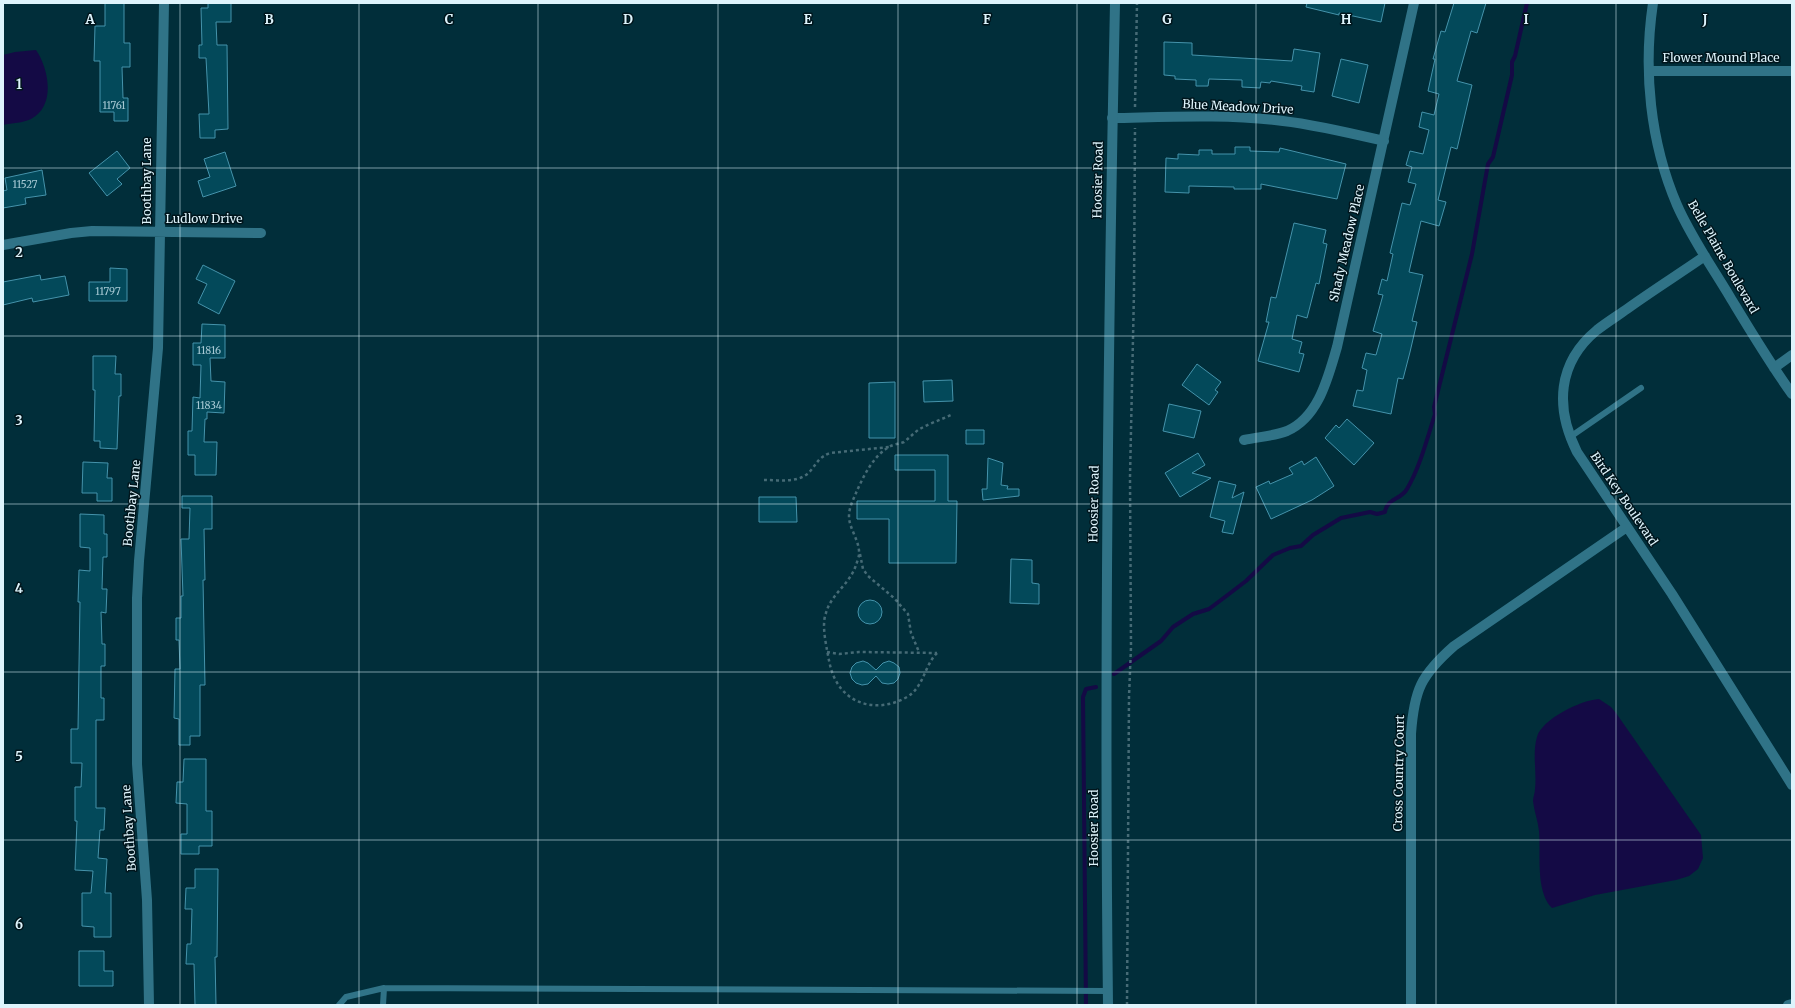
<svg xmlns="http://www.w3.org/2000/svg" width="1795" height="1008" viewBox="0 0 1795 1008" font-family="Merriweather,serif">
<rect width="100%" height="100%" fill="#012e3a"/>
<path fill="#140a45" d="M 36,50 C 49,69 56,106 31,119 C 23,123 12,123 3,125 L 3,55 L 15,52 Z
M 1599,699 L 1611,707 L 1616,713 L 1701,835 L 1703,858 L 1698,869 L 1689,876 L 1676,880 L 1595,895 L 1552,908 C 1535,891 1541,853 1539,831 C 1538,821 1534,811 1533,801 C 1533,797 1535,793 1535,789 C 1537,772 1532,754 1537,737 C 1542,719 1581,700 1599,699 Z"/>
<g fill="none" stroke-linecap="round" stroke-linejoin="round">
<path stroke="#140a45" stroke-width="4" d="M 1114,674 L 1161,641 L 1173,627 L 1193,614 L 1209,609 L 1225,597 L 1246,581 L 1273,555 L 1290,548 L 1301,546 L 1313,535 L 1341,518 L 1370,512 L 1377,514 L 1385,512 C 1387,498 1401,500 1407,489 C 1420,467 1427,439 1435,414 L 1434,407 L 1472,254 L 1488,164 L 1493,157 L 1512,75 L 1512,62 L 1515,56 L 1527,3
M 1086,1005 L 1083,697 L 1086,689 L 1096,687"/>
</g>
<path fill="#03495a" stroke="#4593ab" d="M 105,3 L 124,3 L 124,43 L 130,43 L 130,67 L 122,67 L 123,98 L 128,98 L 128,121 L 114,121 L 114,112 L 100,112 L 100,61 L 94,61 L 95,26 L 105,26 Z
M 208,3 L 231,3 L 231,22 L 216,22 L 217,45 L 227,45 L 228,129 L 215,130 L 215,138 L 200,138 L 199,114 L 209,114 L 206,58 L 199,58 L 199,45 L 202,45 L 201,8 L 208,8 Z
M 1307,3 L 1385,3 L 1381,22 L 1339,13 L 1339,15 L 1306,7 Z
M 1454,3 L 1486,3 L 1477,33 L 1471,31 L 1457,81 L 1472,85 L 1457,149 L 1451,147 L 1438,200 L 1446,202 L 1439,226 L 1421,221 L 1409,272 L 1423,275 L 1412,321 L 1417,322 L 1410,352 L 1403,379 L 1398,378 L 1391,414 L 1353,406 L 1357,390 L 1363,391 L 1367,370 L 1362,368 L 1366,353 L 1376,355 L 1382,334 L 1373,331 L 1383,295 L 1378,294 L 1382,279 L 1387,281 L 1393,254 L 1390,253 L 1402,203 L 1410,205 L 1416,184 L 1408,182 L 1412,167 L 1406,165 L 1410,151 L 1423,154 L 1429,130 L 1419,127 L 1422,112 L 1434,115 L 1439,94 L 1428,91 L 1435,59 L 1433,59 L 1441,31 L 1445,32 Z
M 1164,42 L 1192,43 L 1192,55 L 1292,61 L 1294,49 L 1320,53 L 1314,92 L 1301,90 L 1302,86 L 1271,81 L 1270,83 L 1261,82 L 1260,88 L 1242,87 L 1242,80 L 1209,79 L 1208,86 L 1196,86 L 1196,80 L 1175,79 L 1175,76 L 1164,75 Z
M 1341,59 L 1368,65 L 1359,103 L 1332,96 Z
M 1235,147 L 1250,147 L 1250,151 L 1279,152 L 1280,148 L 1346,164 L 1337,199 L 1261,184 L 1261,189 L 1234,189 L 1234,187 L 1189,186 L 1189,193 L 1165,192 L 1166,158 L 1178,159 L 1178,154 L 1199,155 L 1199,150 L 1212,150 L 1212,154 L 1235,154 Z
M 117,151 L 130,168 L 117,179 L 122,184 L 107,196 L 89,173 Z
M 225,152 L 236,186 L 203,197 L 198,181 L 210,177 L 204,159 Z
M 42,170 L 46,195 L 25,198 L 26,204 L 3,208 L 3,191 L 7,190 L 5,178 Z
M 1294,223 L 1326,230 L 1323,243 L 1327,244 L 1319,284 L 1316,283 L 1307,318 L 1297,315 L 1292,339 L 1302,342 L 1299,353 L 1304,354 L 1299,372 L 1258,361 L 1269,322 L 1266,322 L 1271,297 L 1276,298 Z
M 203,265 L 235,281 L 219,314 L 198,303 L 207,284 L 196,279 Z
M 110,268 L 127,269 L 127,301 L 89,301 L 89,282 L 110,282 Z
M 40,275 L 41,280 L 65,276 L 69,295 L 33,302 L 32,298 L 3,305 L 3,282 Z
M 202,324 L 225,325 L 225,358 L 210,358 L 211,381 L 225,382 L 224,413 L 207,412 L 207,419 L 205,419 L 204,442 L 217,442 L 216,475 L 195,475 L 195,455 L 188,455 L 188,431 L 192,431 L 193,397 L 200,398 L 201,365 L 193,365 L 193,343 L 201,343 Z
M 93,356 L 116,356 L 115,374 L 121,374 L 121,396 L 119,396 L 117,449 L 100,448 L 100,441 L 94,441 L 95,390 L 93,390 Z
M 1197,364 L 1221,382 L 1215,390 L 1218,392 L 1209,405 L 1182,385 Z
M 952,380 L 953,401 L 924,402 L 923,381 Z
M 895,382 L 895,438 L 869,438 L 869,383 Z
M 1169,404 L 1201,411 L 1194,438 L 1163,431 Z
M 1347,419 L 1374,443 L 1354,465 L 1325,438 L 1336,425 L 1339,428 Z
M 966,430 L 984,430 L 984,444 L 966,444 Z
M 1198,453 L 1205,465 L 1192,473 L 1211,478 L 1180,497 L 1165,473 Z
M 895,455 L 948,455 L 948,501 L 957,501 L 956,563 L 889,563 L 889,519 L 857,519 L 857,501 L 935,501 L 935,470 L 895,470 Z
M 1316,457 L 1334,486 L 1312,500 L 1271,519 L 1256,487 L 1269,481 L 1270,484 L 1293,474 L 1289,468 L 1302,461 L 1304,465 Z
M 988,458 L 1003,463 L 1001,485 L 1008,486 L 1007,489 L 1019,489 L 1019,496 L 983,500 L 982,489 L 987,489 Z
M 83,462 L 108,463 L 107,478 L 112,478 L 112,501 L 97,501 L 97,493 L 82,493 Z
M 1219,481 L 1236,485 L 1232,498 L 1244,492 L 1233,534 L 1222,532 L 1225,521 L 1210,517 Z
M 182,496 L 212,496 L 212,529 L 204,529 L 205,580 L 203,580 L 205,685 L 200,685 L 200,736 L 190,736 L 190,745 L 179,745 L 179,719 L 174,718 L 175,669 L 180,669 L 179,640 L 176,640 L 176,618 L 181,618 L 181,596 L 183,596 L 181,539 L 189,539 L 190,508 L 182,508 Z
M 759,497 L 796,497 L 797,522 L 759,522 Z
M 80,514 L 104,515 L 104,534 L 107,534 L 107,557 L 103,557 L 102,589 L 107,589 L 106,613 L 101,612 L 102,644 L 105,644 L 105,666 L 101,666 L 101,698 L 104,698 L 104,720 L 96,720 L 96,808 L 105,808 L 104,830 L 100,830 L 98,858 L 107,859 L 105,893 L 111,893 L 111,937 L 94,937 L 94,927 L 82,926 L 82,893 L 91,893 L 93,871 L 75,870 L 77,821 L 75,821 L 75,787 L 81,787 L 82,763 L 71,763 L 71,729 L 78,729 L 80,602 L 78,602 L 79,570 L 90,571 L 90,548 L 80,547 Z
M 1011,559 L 1032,560 L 1032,583 L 1039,584 L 1039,604 L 1010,603 Z
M858 612a12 12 0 1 1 24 0a12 12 0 1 1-24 0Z
M 863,661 L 868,663 L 876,670 L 883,663 L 889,661 L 894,663 L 899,667 L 900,673 L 898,679 L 894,683 L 888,684 L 882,683 L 876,676 L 868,684 L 862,685 L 856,683 L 852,679 L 850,673 L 852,667 L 856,663 Z
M 184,759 L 206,759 L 206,811 L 212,811 L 212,846 L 199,846 L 199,854 L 181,854 L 181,834 L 187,834 L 187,804 L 176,803 L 177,782 L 183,782 Z
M 195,869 L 218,869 L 217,957 L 215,957 L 216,1005 L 195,1005 L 194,964 L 186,964 L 187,944 L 191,944 L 192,909 L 185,909 L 186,888 L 195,888 Z
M 79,951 L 104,951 L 104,971 L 113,971 L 113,986 L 79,986 Z"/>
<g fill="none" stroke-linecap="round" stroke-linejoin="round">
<path stroke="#466b76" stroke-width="2.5" stroke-dasharray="3 3" stroke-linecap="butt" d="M 1135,107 L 1137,3
M 764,480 C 781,480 801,484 812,469 C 818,461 820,457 830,453 L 889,447
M 860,554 L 863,569 L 868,576 L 894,598 L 908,614 L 911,633 L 919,652
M 827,652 L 839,654 L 859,652 L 937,653
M 937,653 C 924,666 924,687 907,697 C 881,712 849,707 835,679 C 830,669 829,660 827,650 C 825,639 822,623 826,613 C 831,594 850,584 856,565 C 857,562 859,557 859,554 C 860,541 849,529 849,516 C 849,508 853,500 856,493 C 863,477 873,456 889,447 C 894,444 899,444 904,442 C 909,438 913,434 918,430 C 928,424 940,420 951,415
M 1127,1005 L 1129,697 L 1131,647 L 1130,477 L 1134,292 L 1135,128"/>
<path stroke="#307387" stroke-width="6" d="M 1570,437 L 1641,388
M 339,1005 L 346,997 L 384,988
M 383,1005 L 384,988 L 1108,991"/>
<path stroke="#307387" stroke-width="10" d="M 1653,3 C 1643,70 1650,142 1677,205 C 1691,237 1712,267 1730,297 C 1750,330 1769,362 1792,394
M 1649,71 L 1792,71
M 1112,118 C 1169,117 1226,114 1283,121 C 1317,125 1350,133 1384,141
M 3,245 L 71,233 L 92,231 L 261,233
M 1705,256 C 1679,274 1652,291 1627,309 C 1617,316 1606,323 1597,330 C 1557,363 1555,408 1577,452 L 1672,594 L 1792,785
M 1774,368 L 1792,355
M 1244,440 C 1258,437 1274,436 1287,431 C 1319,417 1328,377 1337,347 L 1414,3
M 149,1005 L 147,900 L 137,764 L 137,598 L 139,561 L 158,348 L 164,3
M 1411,1005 L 1411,734 C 1414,690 1421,675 1454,646 L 1627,527
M 1788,1005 L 1792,1004"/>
<path stroke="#307387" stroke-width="10" d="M 1108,1005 C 1104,671 1108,337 1115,3"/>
</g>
<path fill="none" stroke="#def4fc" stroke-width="1" stroke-opacity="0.55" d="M 180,3 L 180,1005M 359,3 L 359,1005M 538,3 L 538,1005M 718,3 L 718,1005M 898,3 L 898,1005M 1077,3 L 1077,1005M 1256,3 L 1256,1005M 1436,3 L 1436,1005M 1616,3 L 1616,1005M 3,168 L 1792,168M 3,336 L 1792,336M 3,504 L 1792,504M 3,672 L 1792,672M 3,840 L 1792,840"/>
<g text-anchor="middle" stroke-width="3" stroke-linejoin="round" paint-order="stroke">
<g font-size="10" fill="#a7c9d4">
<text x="114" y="109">11761</text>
<text x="25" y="188">11527</text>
<text x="108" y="295">11797</text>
<text x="209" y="354">11816</text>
<text x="209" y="409">11834</text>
</g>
<g font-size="12" fill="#def4fc" stroke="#00151c">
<text x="1721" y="62">Flower Mound Place</text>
<text transform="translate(1238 107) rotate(3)" y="4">Blue Meadow Drive</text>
<text transform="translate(1098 180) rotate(-89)" y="4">Hoosier Road</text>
<text transform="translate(147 181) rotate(-90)" y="4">Boothbay Lane</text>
<text x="204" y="223">Ludlow Drive</text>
<text transform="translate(1347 243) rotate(-77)" y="4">Shady Meadow Place</text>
<text transform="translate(1723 257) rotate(60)" y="4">Belle Plaine Boulevard</text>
<text transform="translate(1624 499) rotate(56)" y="4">Bird Key Boulevard</text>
<text transform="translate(132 503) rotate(-84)" y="4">Boothbay Lane</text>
<text transform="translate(1094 504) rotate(-89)" y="4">Hoosier Road</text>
<text transform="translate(1399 773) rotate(-89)" y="4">Cross Country Court</text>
<text transform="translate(129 828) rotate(-94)" y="4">Boothbay Lane</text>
<text transform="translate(1094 828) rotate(-90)" y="4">Hoosier Road</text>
</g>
</g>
<g font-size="13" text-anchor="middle" font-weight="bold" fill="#def4fc" stroke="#00151c" stroke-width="3" stroke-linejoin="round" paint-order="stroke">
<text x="90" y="24">A</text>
<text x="269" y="24">B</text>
<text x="449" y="24">C</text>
<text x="628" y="24">D</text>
<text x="808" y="24">E</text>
<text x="987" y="24">F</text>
<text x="1167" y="24">G</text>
<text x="1346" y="24">H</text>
<text x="1526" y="24">I</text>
<text x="1705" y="24">J</text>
<text x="19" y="89">1</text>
<text x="19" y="257">2</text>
<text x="19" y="425">3</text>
<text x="19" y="593">4</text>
<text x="19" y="761">5</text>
<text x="19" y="929">6</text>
</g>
<rect width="1795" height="1008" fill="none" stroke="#def4fc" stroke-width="8"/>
</svg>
